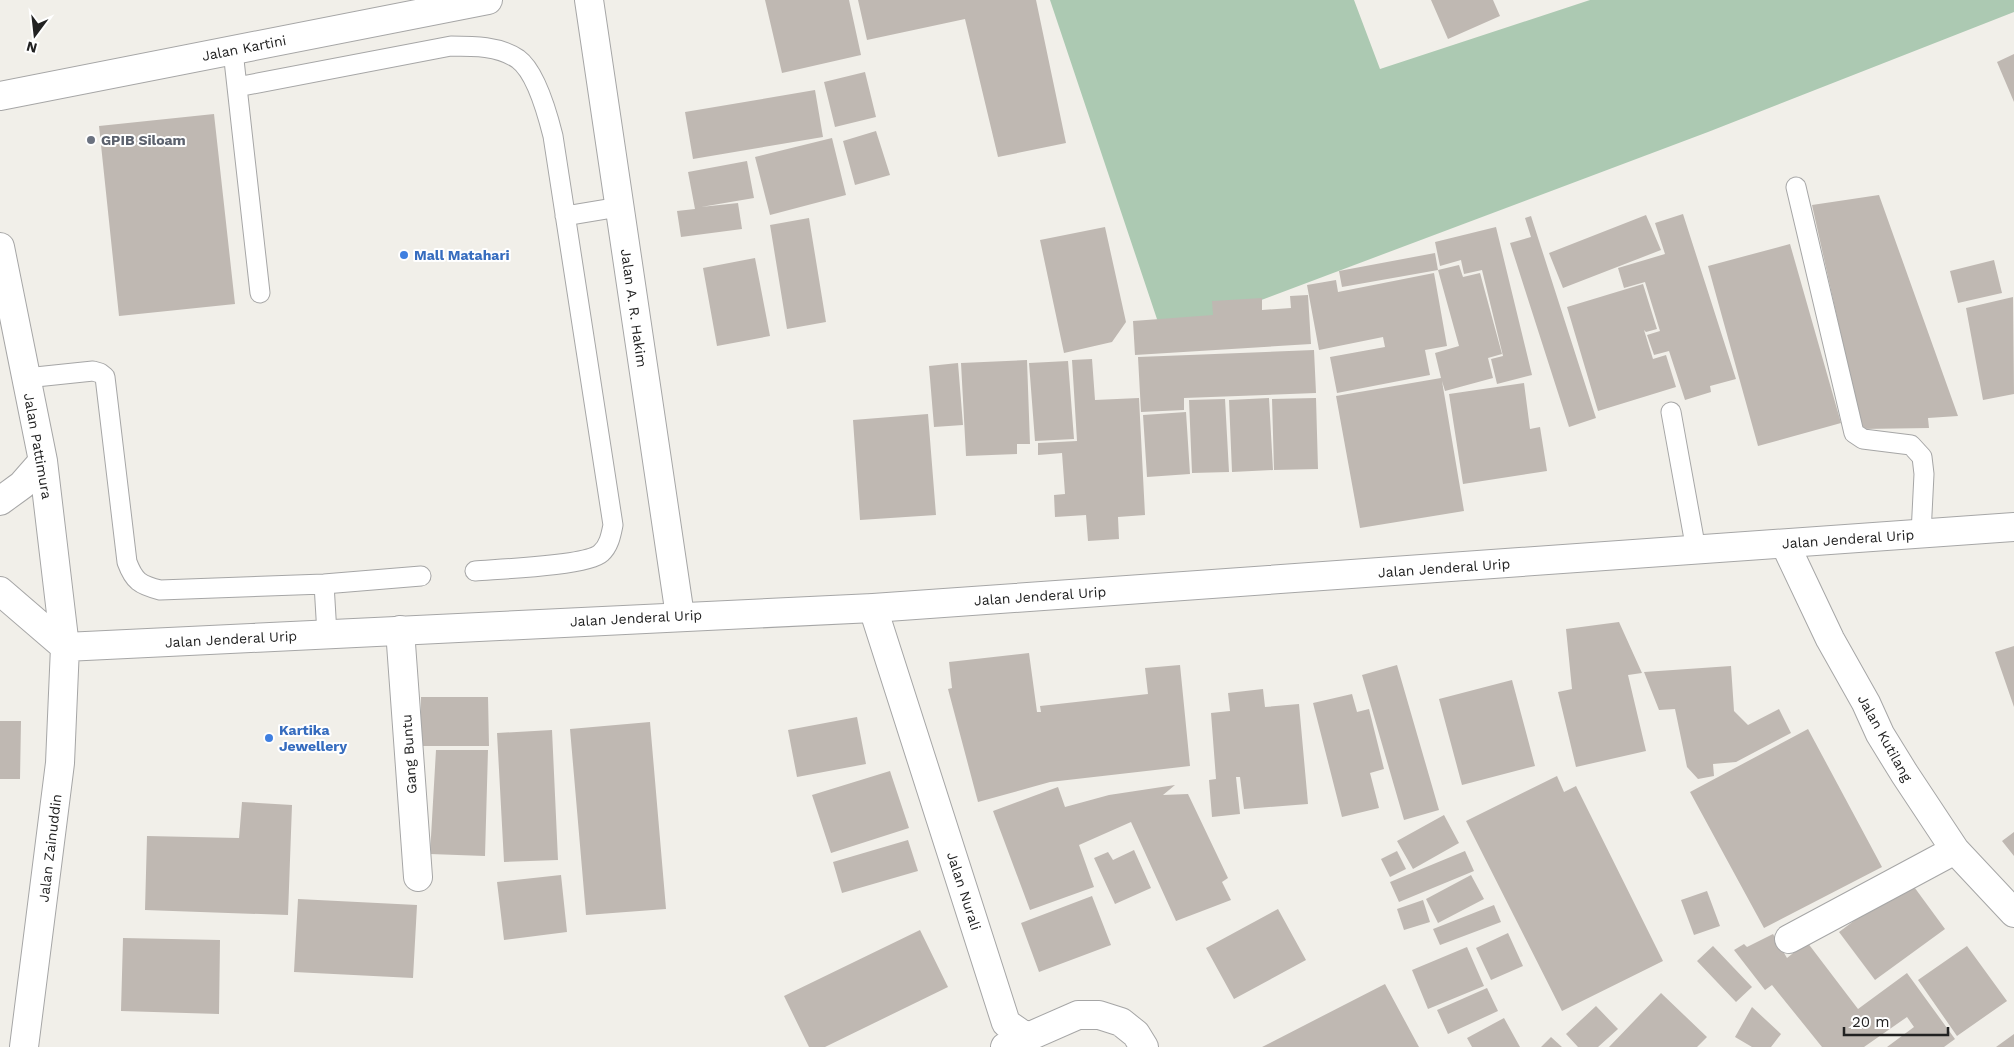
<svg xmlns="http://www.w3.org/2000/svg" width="2014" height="1047" viewBox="0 0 2014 1047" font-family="'Work Sans',sans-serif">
<rect width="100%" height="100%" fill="#f1efe9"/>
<path fill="#acc9b2" d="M 1050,0 L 1354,0 L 1380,69 L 1590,0 L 2014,0 L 2014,12 L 1708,132 L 1163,337 Z"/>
<path fill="#bfb8b2" d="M 765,0 L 849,0 L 861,55 L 782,73 Z
M 858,0 L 1036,0 L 1066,143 L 998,157 L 965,19 L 867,40 Z
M 1431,0 L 1493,0 L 1500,16 L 1448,39 Z
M 2014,54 L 2014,102 L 1997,62 Z
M 865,72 L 876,117 L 835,127 L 824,82 Z
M 815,90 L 823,137 L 693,159 L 685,112 Z
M 214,114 L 235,304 L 119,316 L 99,126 Z
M 876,131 L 890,175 L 855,185 L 843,141 Z
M 832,138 L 846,195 L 770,215 L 755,157 Z
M 747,161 L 754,198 L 701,207 L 738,203 L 742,229 L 681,237 L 677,211 L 695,209 L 688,172 Z
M 1879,195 L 1958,416 L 1928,418 L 1929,428 L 1862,429 L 1812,205 Z
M 1683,214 L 1736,379 L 1710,386 L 1711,392 L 1685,400 L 1669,351 L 1654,355 L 1647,335 L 1660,331 L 1645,282 L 1624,288 L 1618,268 L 1665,254 L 1655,223 Z
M 1646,215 L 1661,250 L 1563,288 L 1549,253 Z
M 1531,216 L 1596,418 L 1569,427 L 1510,243 L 1531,237 L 1525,218 Z
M 809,218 L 826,322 L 787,329 L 770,225 Z
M 1105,227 L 1126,322 L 1112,342 L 1064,353 L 1040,240 Z
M 1496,227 L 1532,375 L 1497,384 L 1491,359 L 1503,356 L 1482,270 L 1464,274 L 1461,260 L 1440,266 L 1435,242 Z
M 1790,244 L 1841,423 L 1758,446 L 1708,266 Z
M 1435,253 L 1438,270 L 1342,287 L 1339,271 Z
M 755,258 L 770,336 L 717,346 L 703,268 Z
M 1994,260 L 2002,293 L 1958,303 L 1950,271 Z
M 1459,265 L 1463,277 L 1480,273 L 1502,354 L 1488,358 L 1493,378 L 1445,391 L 1442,381 L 1464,511 L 1360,528 L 1336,396 L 1441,378 L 1435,353 L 1459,346 L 1438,270 Z
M 1434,273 L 1447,346 L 1425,350 L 1430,375 L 1337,393 L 1330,357 L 1385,347 L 1383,337 L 1319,350 L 1307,285 L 1336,280 L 1338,292 Z
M 1643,284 L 1657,329 L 1646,332 L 1644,330 L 1653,359 L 1666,355 L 1676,387 L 1598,411 L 1567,307 Z
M 1308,295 L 1311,344 L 1135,355 L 1133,321 L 1213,315 L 1212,301 L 1262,298 L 1262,310 L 1291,308 L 1290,296 Z
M 2013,297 L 2014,394 L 1983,400 L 1966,308 Z
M 1314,350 L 1316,393 L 1184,398 L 1184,410 L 1141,412 L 1138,357 Z
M 1092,359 L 1095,400 L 1139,398 L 1145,515 L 1118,517 L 1119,539 L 1088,541 L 1086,515 L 1055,517 L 1054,495 L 1065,494 L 1062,453 L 1038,455 L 1038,443 L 1077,441 L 1072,360 Z
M 1027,360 L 1030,444 L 1017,444 L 1017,454 L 966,456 L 961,363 Z
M 1068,361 L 1074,439 L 1035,441 L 1029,363 Z
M 958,363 L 963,425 L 934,427 L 929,366 Z
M 1524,383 L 1530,429 L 1540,427 L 1547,471 L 1463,484 L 1449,394 Z
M 1269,398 L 1273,470 L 1232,472 L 1229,400 Z
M 1316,398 L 1318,469 L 1274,470 L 1272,399 Z
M 1225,399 L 1229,472 L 1192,473 L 1189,400 Z
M 1186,412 L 1190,474 L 1147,477 L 1143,415 Z
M 928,414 L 936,515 L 860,520 L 853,420 Z
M 1619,622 L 1642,673 L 1628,675 L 1646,751 L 1576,767 L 1558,692 L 1572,689 L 1566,629 Z
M 2014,646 L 2014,707 L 1995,652 Z
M 1029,653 L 1037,712 L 1041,712 L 1040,706 L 1148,694 L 1145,668 L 1180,665 L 1190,766 L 1050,782 L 978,802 L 948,689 L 952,688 L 949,662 Z
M 1397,665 L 1439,810 L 1404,820 L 1362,675 Z
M 1731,666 L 1734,711 L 1748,725 L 1779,709 L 1791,733 L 1736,762 L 1713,764 L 1714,776 L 1698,779 L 1687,767 L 1675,709 L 1659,710 L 1644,672 Z
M 1512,680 L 1535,766 L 1462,785 L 1439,699 Z
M 1263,689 L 1265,707 L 1299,704 L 1308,804 L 1244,809 L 1240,777 L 1236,777 L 1240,814 L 1212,817 L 1209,780 L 1216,779 L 1211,713 L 1230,711 L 1228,693 Z
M 1352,694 L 1357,712 L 1369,709 L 1384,769 L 1370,773 L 1379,808 L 1342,817 L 1313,703 Z
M 421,697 L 488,697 L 489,746 L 421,746 Z
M 857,717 L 866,764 L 797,777 L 788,730 Z
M 0,721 L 21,721 L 20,779 L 0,779 Z
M 650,722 L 666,909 L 586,915 L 570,729 Z
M 1808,729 L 1882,867 L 1764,928 L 1690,792 Z
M 552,730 L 558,860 L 504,862 L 497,733 Z
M 436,750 L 488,750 L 485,856 L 430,854 Z
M 890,771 L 909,828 L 831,853 L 812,795 Z
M 1557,776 L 1564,792 L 1576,786 L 1663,961 L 1562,1011 L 1466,821 Z
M 1175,785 L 1163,795 L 1188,794 L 1228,878 L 1222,882 L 1231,900 L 1176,921 L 1131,822 L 1079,845 L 1094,887 L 1030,910 L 993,811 L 1058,787 L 1065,807 L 1109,795 Z
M 242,802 L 292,805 L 288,915 L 145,910 L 147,836 L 239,838 Z
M 1444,815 L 1459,843 L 1413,869 L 1397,841 Z
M 2014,832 L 2014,856 L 2002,841 Z
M 908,840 L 918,871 L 842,893 L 833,862 Z
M 1134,850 L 1151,888 L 1115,904 L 1094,858 L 1108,852 L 1113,860 Z
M 1397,851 L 1406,869 L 1390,877 L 1381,859 Z
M 1465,851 L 1474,871 L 1399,902 L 1390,882 Z
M 561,875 L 567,932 L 504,940 L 497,882 Z
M 1471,875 L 1484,899 L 1438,923 L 1426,899 Z
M 1909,880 L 1945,929 L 1875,980 L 1839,932 Z
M 1707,891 L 1720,926 L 1694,935 L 1681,900 Z
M 1092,896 L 1111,945 L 1039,972 L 1021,923 Z
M 298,899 L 417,905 L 413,978 L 294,972 Z
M 1423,900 L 1430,922 L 1404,930 L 1397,909 Z
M 1494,905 L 1501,922 L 1440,945 L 1433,929 Z
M 1278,909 L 1306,960 L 1234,999 L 1206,948 Z
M 920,930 L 948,987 L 825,1047 L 809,1047 L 784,996 Z
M 1508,933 L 1523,966 L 1491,980 L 1476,948 Z
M 1773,934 L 1787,958 L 1807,942 L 1858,1009 L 1907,973 L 1955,1039 L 1944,1047 L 1887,1047 L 1914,1027 L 1907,1017 L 1864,1047 L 1822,1047 L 1772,985 L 1765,990 L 1734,950 L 1744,944 L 1747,947 Z
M 123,938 L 220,940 L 219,1014 L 121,1011 Z
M 1713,946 L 1752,987 L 1736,1002 L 1697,961 Z
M 1967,946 L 2007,1001 L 1957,1036 L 1918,980 Z
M 1467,947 L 1484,986 L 1428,1009 L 1412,970 Z
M 1385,984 L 1419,1047 L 1262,1047 Z
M 1487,988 L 1498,1011 L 1448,1034 L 1437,1010 Z
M 1661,993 L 1707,1037 L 1697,1047 L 1609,1047 Z
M 1596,1006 L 1618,1029 L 1598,1047 L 1578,1047 L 1566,1034 Z
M 1752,1007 L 1781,1034 L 1771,1047 L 1752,1047 L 1735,1037 Z
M 1504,1018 L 1520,1047 L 1472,1047 L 1467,1038 Z
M 2014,1034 L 2014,1047 L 1996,1047 Z
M 1551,1037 L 1562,1047 L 1541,1047 Z"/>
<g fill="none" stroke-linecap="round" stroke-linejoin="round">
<g stroke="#a6a6a6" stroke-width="21">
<path id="service" d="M 233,51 L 260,293
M 237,87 L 451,46 C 474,46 499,46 518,59 C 536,72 548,116 553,136 L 613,525 C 611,535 609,546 601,553 C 587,566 498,569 475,571
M 1796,187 L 1854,433 L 1863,439 L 1911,445 L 1922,457 L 1924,474 L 1921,534
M 565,216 L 619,207
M 26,378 L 93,371 L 100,373 L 105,377 L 127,562 C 134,581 140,585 160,590 L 324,584 L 421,576
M 1671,412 L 1696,550
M 324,584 L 327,634"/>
</g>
<g stroke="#a6a6a6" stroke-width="30">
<path id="minor" d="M 589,0 L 680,616
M 0,96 L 488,0
M 1785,544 L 1830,639 L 1866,703 L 1880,734 L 1904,773 L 1955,850 L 2014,913
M 873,608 L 1006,1023 L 1026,1037
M 400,630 L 418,877
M 1789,939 L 1955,850
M 1005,1047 L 1078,1015 L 1099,1015 L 1121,1022 L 1136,1034 L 1144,1047"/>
</g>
<g stroke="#a6a6a6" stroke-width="30">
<path id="tertiary" d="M 0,247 L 43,461 L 65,647 L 60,763 L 24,1047
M 0,501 L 22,485 L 43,461
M 0,591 L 65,647
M 65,647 L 873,608 L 2014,527"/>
</g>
<use href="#service" stroke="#fff" stroke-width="19"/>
<use href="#minor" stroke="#fff" stroke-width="28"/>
<use href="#tertiary" stroke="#fff" stroke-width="28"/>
</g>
<circle fill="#6b7280" stroke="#fff" stroke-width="2" cx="91" cy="140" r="5"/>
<g fill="#3f7fe0" stroke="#fff" stroke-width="2">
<circle cx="404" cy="255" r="5"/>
<circle cx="269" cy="738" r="5"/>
</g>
<g text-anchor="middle" stroke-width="4" stroke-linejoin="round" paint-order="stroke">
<g font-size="14" fill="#222" stroke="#fff">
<text transform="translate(244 48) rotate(-11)" y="5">Jalan Kartini</text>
<text transform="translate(634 308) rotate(82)" y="5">Jalan A. R. Hakim</text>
<text transform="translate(38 446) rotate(80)" y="5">Jalan Pattimura</text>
<text transform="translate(1848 539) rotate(-4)" y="5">Jalan Jenderal Urip</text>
<text transform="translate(1444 568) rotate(-4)" y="5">Jalan Jenderal Urip</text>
<text transform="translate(1040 596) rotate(-4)" y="5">Jalan Jenderal Urip</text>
<text transform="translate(636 618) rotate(-3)" y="5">Jalan Jenderal Urip</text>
<text transform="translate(231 639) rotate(-3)" y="5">Jalan Jenderal Urip</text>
<text transform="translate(1885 738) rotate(61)" y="5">Jalan Kutilang</text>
<text transform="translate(409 754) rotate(-94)" y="5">Gang Buntu</text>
<text transform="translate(50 848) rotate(-83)" y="5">Jalan Zainuddin</text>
<text transform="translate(964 891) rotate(72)" y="5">Jalan Nurali</text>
</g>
<g font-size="14" font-weight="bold" fill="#5b616d" stroke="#fff" text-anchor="start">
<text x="101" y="145">GPIB Siloam</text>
</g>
<g font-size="14" font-weight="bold" fill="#366cbe" stroke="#fff" text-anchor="start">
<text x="414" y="260">Mall Matahari</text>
<text x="279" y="735">Kartika<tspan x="279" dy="16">Jewellery</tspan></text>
</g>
</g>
<g transform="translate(35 35) rotate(195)" stroke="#ffffff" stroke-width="4" paint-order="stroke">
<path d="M0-4L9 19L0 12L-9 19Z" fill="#222222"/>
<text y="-8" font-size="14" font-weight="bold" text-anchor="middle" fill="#222222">N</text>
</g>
<path d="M1844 1027v8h104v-8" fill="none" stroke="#222222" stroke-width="2.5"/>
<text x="1852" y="1027" font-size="15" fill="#222222" stroke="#ffffff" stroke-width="4" paint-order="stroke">20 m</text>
</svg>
